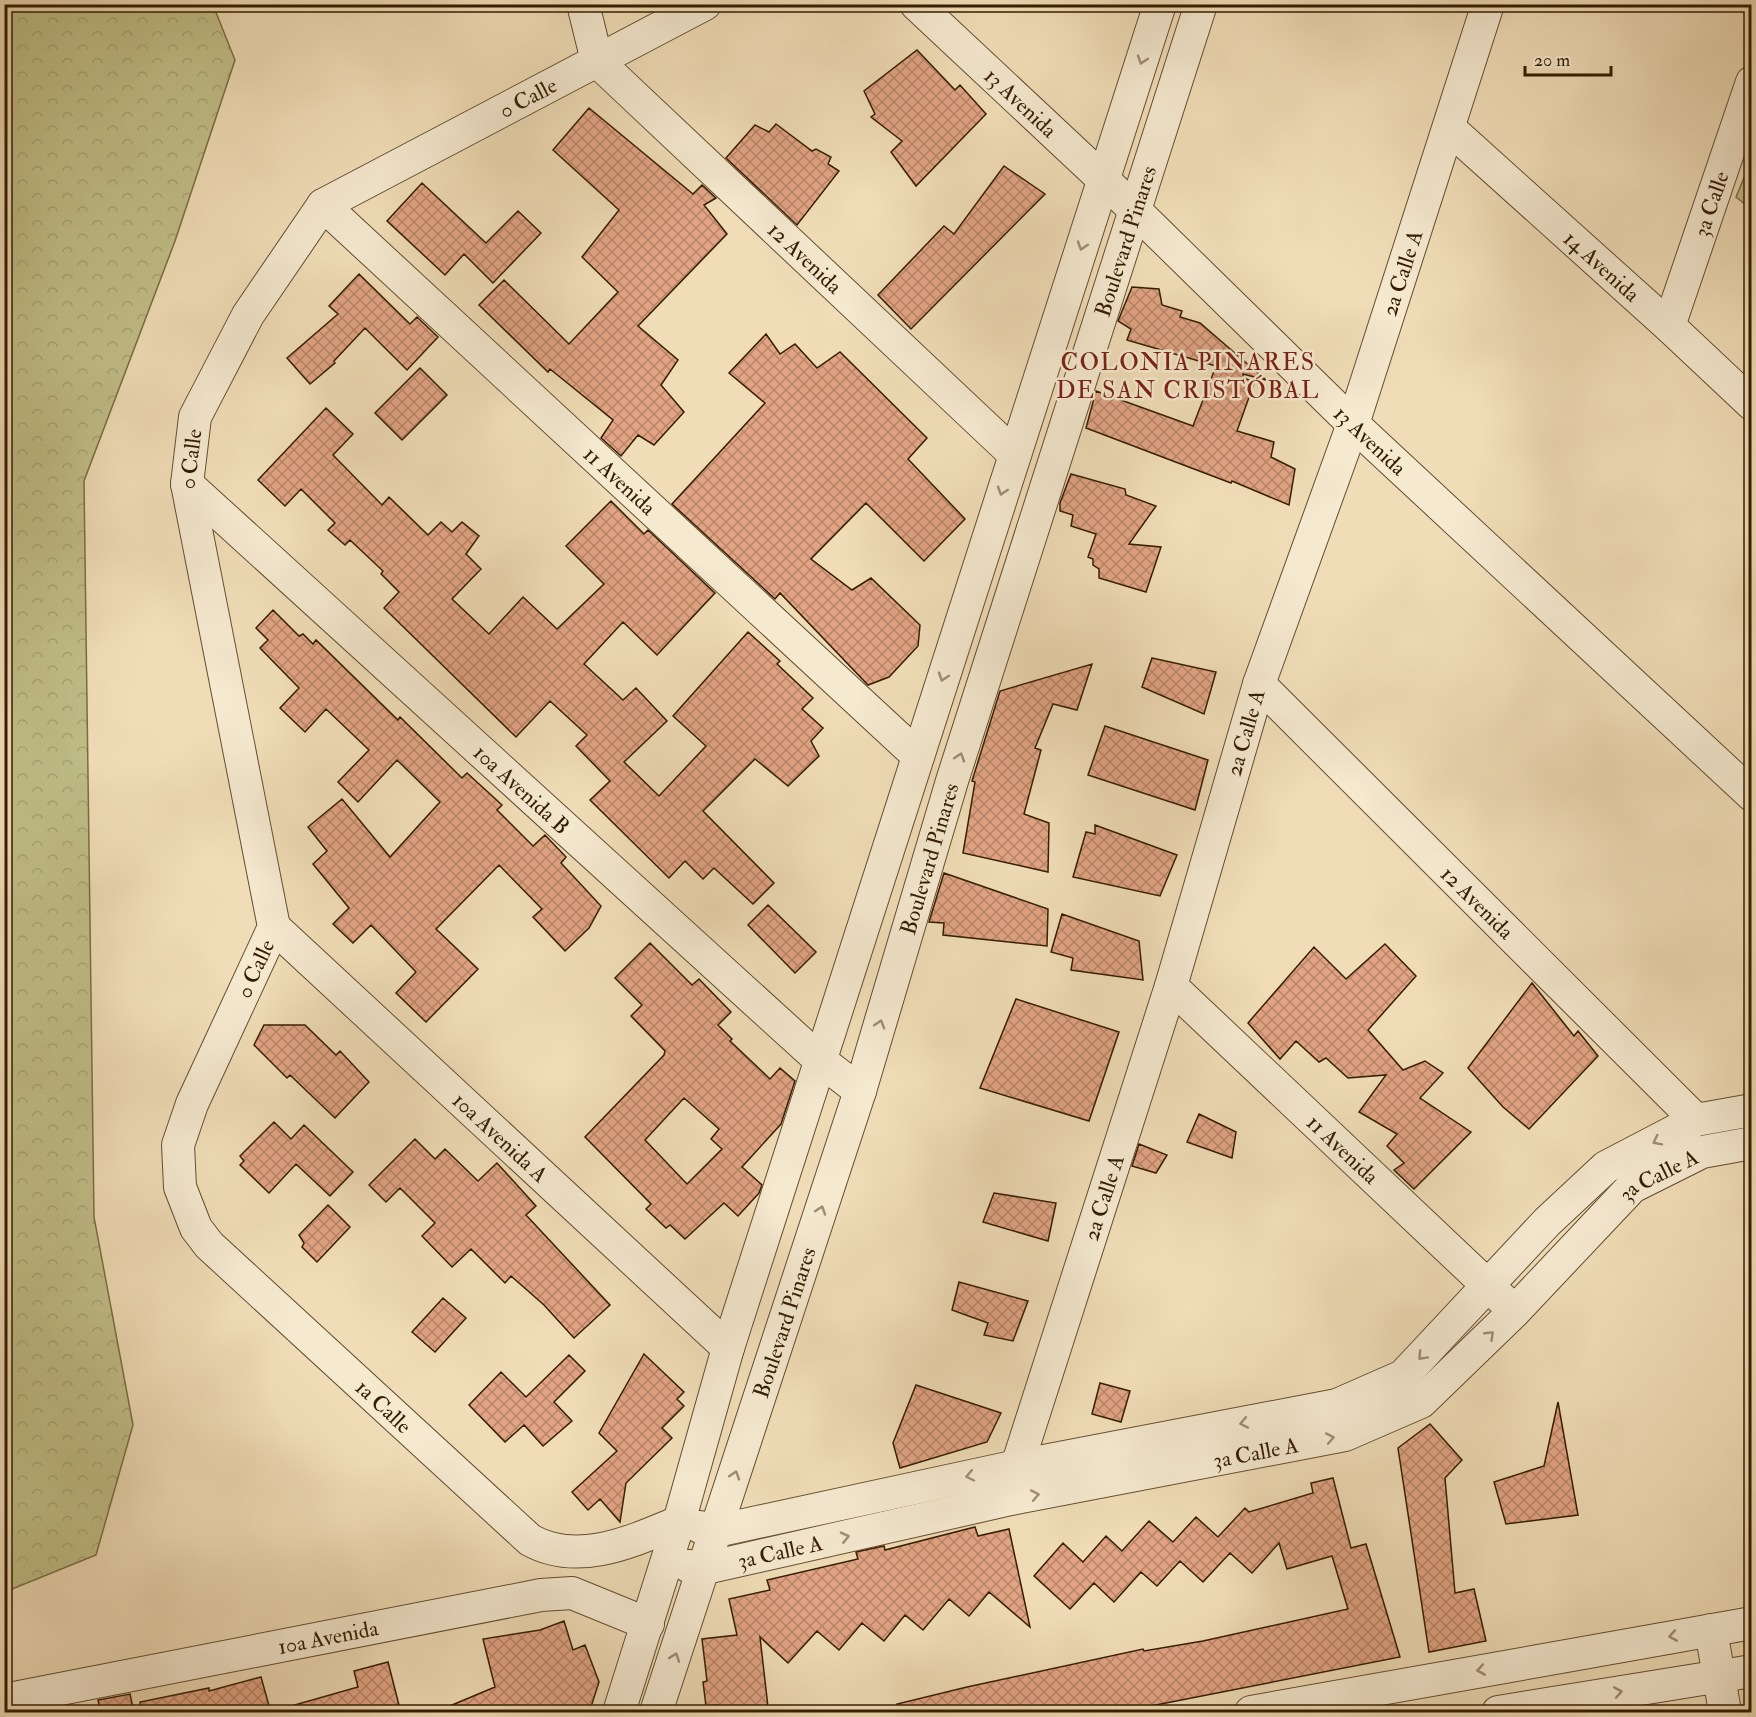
<svg xmlns="http://www.w3.org/2000/svg" width="1756" height="1717" viewBox="0 0 1756 1717" font-family="'IM FELL Double Pica',serif">
<defs>
<pattern id="forest-crowns" width="20" height="18" patternUnits="userSpaceOnUse" patternTransform="scale(1.5)"><rect width="20" height="18" fill="#c1bf89"/><path d="M2 6a3 3 0 1 1 6 0M12 15a3 3 0 1 1 6 0" fill="none" stroke="#a6a474"/></pattern>
<pattern id="building-cross-hatch" width="8" height="8" patternUnits="userSpaceOnUse" patternTransform="scale(1.5)"><rect width="8" height="8" fill="#e2a484"/><path d="M0 0l8 8M0 8l8-8" fill="none" stroke="#b8856a"/></pattern>
</defs>
<rect width="100%" height="100%" fill="#f0ddb7"/>
<filter id="stains"><feTurbulence type="fractalNoise" baseFrequency=".00333" numOctaves="4"/><feColorMatrix values="0 0 0 0 .2 0 0 0 0 .09 0 0 0 0 .02 0 0 0 .5 -.17"/></filter>
<radialGradient id="worn" r=".72"><stop offset=".6" stop-color="#630" stop-opacity="0"/><stop offset="1" stop-color="#630" stop-opacity=".3"/></radialGradient>
<path fill="url(#forest-crowns)" stroke="#7a6e44" stroke-width="1.5" d="M 5,4 L 213,5 L 235,60 L 175,241 L 84,481 L 94,1217 L 133,1425 L 96,1555 L 5,1592 Z
M 1751,161 L 1751,209 L 1736,197 Z"/>
<g fill="none" stroke-linecap="round" stroke-linejoin="round">
<path stroke="#727d65" stroke-width="8" d="M 4,944 L 7,965 L 4,969"/>
</g>
<path fill="url(#building-cross-hatch)" stroke="#341d00" stroke-width="1.5" fill-rule="evenodd" d="M 917,50 L 955,90 L 960,85 L 986,114 L 916,186 L 891,152 L 902,141 L 871,117 L 875,114 L 864,91 Z
M 589,108 L 693,194 L 702,185 L 716,198 L 704,205 L 727,234 L 638,326 L 678,360 L 661,385 L 684,412 L 654,445 L 638,435 L 621,456 L 601,438 L 613,420 L 550,369 L 548,372 L 479,305 L 504,280 L 569,344 L 618,292 L 582,257 L 619,210 L 553,150 Z
M 776,124 L 812,151 L 816,149 L 831,157 L 828,164 L 839,171 L 797,225 L 726,158 L 755,125 L 769,132 Z
M 1004,166 L 1045,194 L 911,329 L 878,295 L 944,226 L 954,234 Z
M 422,183 L 486,243 L 518,211 L 541,233 L 493,283 L 464,254 L 445,275 L 387,221 Z
M 359,274 L 410,324 L 417,317 L 438,337 L 407,370 L 365,328 L 334,361 L 335,363 L 310,384 L 287,358 L 338,314 L 329,306 Z
M 1132,287 L 1159,289 L 1162,305 L 1182,311 L 1180,317 L 1200,323 L 1266,380 L 1243,374 L 1243,377 L 1254,383 L 1237,431 L 1274,442 L 1271,457 L 1295,469 L 1289,505 L 1232,481 L 1231,483 L 1086,428 L 1096,391 L 1193,426 L 1216,366 L 1127,340 L 1131,329 L 1118,321 Z
M 766,334 L 780,354 L 795,344 L 817,368 L 840,352 L 927,438 L 908,459 L 965,519 L 924,561 L 866,503 L 811,559 L 852,590 L 871,578 L 920,625 L 918,646 L 889,677 L 868,685 L 780,593 L 775,599 L 672,504 L 765,403 L 729,373 Z
M 420,368 L 447,395 L 402,440 L 375,413 Z
M 326,408 L 353,434 L 333,455 L 382,505 L 389,497 L 428,535 L 441,522 L 452,532 L 462,522 L 479,536 L 466,554 L 481,569 L 452,599 L 489,634 L 523,597 L 557,629 L 604,584 L 566,546 L 611,501 L 644,534 L 648,530 L 715,593 L 657,655 L 623,622 L 584,664 L 623,700 L 636,688 L 667,721 L 624,762 L 659,796 L 706,746 L 673,716 L 748,632 L 780,661 L 777,664 L 813,698 L 802,709 L 823,728 L 811,741 L 819,756 L 788,786 L 755,759 L 703,811 L 774,883 L 753,904 L 714,868 L 703,879 L 685,861 L 669,878 L 590,800 L 610,781 L 576,746 L 587,735 L 550,701 L 516,737 L 384,608 L 399,592 L 381,574 L 383,571 L 350,540 L 345,545 L 328,530 L 335,523 L 301,489 L 285,506 L 258,480 Z
M 1071,474 L 1125,489 L 1126,495 L 1156,506 L 1129,544 L 1161,547 L 1146,592 L 1099,578 L 1099,569 L 1093,565 L 1093,559 L 1088,557 L 1096,534 L 1071,526 L 1073,515 L 1060,511 L 1060,503 Z
M 273,610 L 299,636 L 303,634 L 313,644 L 316,640 L 398,720 L 400,717 L 462,778 L 467,773 L 502,805 L 497,810 L 533,846 L 545,835 L 566,857 L 561,863 L 601,906 L 589,928 L 565,951 L 533,917 L 542,909 L 499,865 L 436,929 L 478,969 L 426,1022 L 396,993 L 416,972 L 371,925 L 353,943 L 333,924 L 349,908 L 313,864 L 327,851 L 308,827 L 342,799 L 390,857 L 440,802 L 397,760 L 358,802 L 338,782 L 369,750 L 326,709 L 305,732 L 280,708 L 299,688 L 260,648 L 268,640 L 256,628 Z
M 1152,658 L 1216,672 L 1204,714 L 1142,687 Z
M 1092,664 L 1077,710 L 1053,704 L 1035,748 L 1041,750 L 1024,814 L 1049,823 L 1048,872 L 963,853 L 975,782 L 972,781 L 1000,691 Z
M 1105,726 L 1208,760 L 1195,810 L 1088,775 Z
M 1095,825 L 1177,855 L 1160,896 L 1073,877 L 1086,832 L 1095,834 Z
M 944,873 L 1048,909 L 1047,946 L 943,935 L 944,923 L 929,922 Z
M 768,905 L 816,952 L 795,973 L 748,925 Z
M 1062,914 L 1139,941 L 1143,980 L 1071,970 L 1073,958 L 1051,952 Z
M 650,943 L 692,985 L 699,979 L 731,1012 L 718,1025 L 732,1039 L 730,1041 L 770,1079 L 780,1068 L 795,1081 L 781,1124 L 742,1167 L 762,1185 L 759,1193 L 738,1216 L 724,1203 L 685,1239 L 670,1225 L 666,1228 L 646,1209 L 651,1204 L 585,1137 L 664,1055 L 665,1051 L 631,1016 L 642,1005 L 615,978 ZM 684,1098 L 719,1129 L 711,1139 L 722,1149 L 687,1184 L 645,1140 Z
M 1385,944 L 1416,976 L 1368,1030 L 1403,1070 L 1425,1061 L 1443,1073 L 1420,1098 L 1471,1132 L 1414,1189 L 1394,1170 L 1404,1163 L 1387,1146 L 1397,1134 L 1359,1112 L 1386,1075 L 1348,1078 L 1326,1058 L 1319,1062 L 1296,1041 L 1280,1059 L 1248,1023 L 1314,947 L 1346,979 Z
M 1532,983 L 1574,1036 L 1578,1031 L 1598,1056 L 1529,1129 L 1503,1107 L 1468,1068 Z
M 1016,999 L 1119,1032 L 1089,1121 L 980,1088 Z
M 264,1025 L 305,1025 L 336,1055 L 340,1051 L 369,1082 L 335,1118 L 290,1075 L 287,1078 L 254,1045 Z
M 1199,1114 L 1236,1132 L 1232,1158 L 1187,1142 Z
M 274,1122 L 291,1139 L 304,1125 L 353,1172 L 330,1196 L 296,1164 L 269,1193 L 240,1165 L 244,1161 L 240,1156 Z
M 415,1139 L 435,1159 L 445,1149 L 478,1181 L 497,1163 L 536,1206 L 526,1215 L 610,1305 L 574,1338 L 544,1305 L 511,1276 L 505,1283 L 471,1249 L 452,1267 L 422,1236 L 435,1223 L 400,1188 L 386,1202 L 369,1185 Z
M 1139,1144 L 1167,1155 L 1156,1173 L 1132,1166 Z
M 994,1193 L 1056,1203 L 1048,1241 L 983,1222 Z
M 328,1205 L 350,1227 L 317,1262 L 302,1247 L 304,1243 L 299,1235 Z
M 959,1282 L 1028,1301 L 1013,1341 L 984,1335 L 988,1323 L 952,1310 Z
M 443,1298 L 466,1318 L 435,1352 L 412,1332 Z
M 644,1354 L 684,1392 L 677,1399 L 684,1406 L 662,1428 L 672,1438 L 626,1483 L 620,1522 L 600,1499 L 588,1510 L 572,1492 L 617,1451 L 599,1433 Z
M 569,1355 L 585,1371 L 554,1402 L 572,1421 L 543,1446 L 524,1425 L 505,1442 L 469,1405 L 501,1372 L 526,1397 Z
M 1100,1383 L 1130,1391 L 1121,1422 L 1092,1414 Z
M 916,1385 L 1001,1413 L 987,1442 L 900,1468 L 893,1443 Z
M 1558,1402 L 1578,1515 L 1506,1524 L 1494,1482 L 1544,1466 Z
M 1430,1424 L 1462,1460 L 1445,1478 L 1455,1593 L 1474,1589 L 1486,1641 L 1429,1652 L 1398,1448 Z
M 1333,1478 L 1351,1548 L 1366,1544 L 1400,1657 L 1115,1713 L 898,1713 L 897,1704 L 967,1687 L 1143,1649 L 1144,1651 L 1203,1641 L 1348,1609 L 1332,1556 L 1287,1569 L 1279,1543 L 1252,1573 L 1230,1553 L 1203,1582 L 1180,1561 L 1157,1586 L 1141,1572 L 1114,1602 L 1094,1583 L 1070,1609 L 1034,1576 L 1063,1543 L 1083,1562 L 1106,1536 L 1122,1551 L 1149,1521 L 1173,1542 L 1196,1517 L 1218,1537 L 1245,1508 L 1249,1512 L 1313,1493 L 1311,1483 Z
M 975,1527 L 978,1536 L 1009,1529 L 1030,1627 L 989,1592 L 969,1616 L 949,1599 L 923,1630 L 905,1615 L 884,1641 L 862,1623 L 839,1650 L 817,1631 L 788,1663 L 760,1637 L 768,1707 L 717,1712 L 717,1705 L 706,1706 L 703,1682 L 707,1681 L 702,1639 L 737,1635 L 729,1599 L 770,1590 L 767,1580 L 858,1559 L 856,1552 L 884,1546 L 885,1550 Z
M 564,1621 L 573,1650 L 585,1645 L 599,1682 L 589,1713 L 433,1713 L 495,1687 L 483,1639 L 540,1630 Z
M 388,1662 L 401,1713 L 292,1713 L 291,1706 L 358,1687 L 354,1671 Z
M 261,1677 L 271,1713 L 141,1713 L 140,1702 L 209,1688 L 209,1691 Z
M 130,1694 L 134,1713 L 101,1713 L 98,1700 Z"/>
<g fill="none" stroke-linecap="round" stroke-linejoin="round">
<g stroke="#634d2e" stroke-width="34">
<g id="minor">
<path id="s1" d="M 583,4 L 597,61 L 1014,454"/>
<path id="s2" d="M 916,4 L 1104,180 L 1353,424 L 1752,795"/>
<path id="s3" d="M 1449,128 L 1669,326 L 1752,404"/>
<path id="s4" d="M 323,205 L 918,756"/>
<path id="s5" d="M 1669,326 L 1752,82"/>
<path id="s6" d="M 187,484 L 821,1061 L 860,1091"/>
<path id="s7" d="M 1259,684 L 1696,1120"/>
<path id="s8" d="M 274,927 L 728,1348"/>
<path id="s9" d="M 1171,986 L 1503,1300"/>
<path id="s10" d="M 1017,1466 L 1171,986 L 1259,684 L 1353,424 L 1488,4"/>
<path id="s11" d="M 679,1522 C 633,1541 578,1567 530,1540 L 209,1245 L 196,1228 L 180,1187 L 178,1145 L 192,1104 L 274,927 L 187,484 L 195,417 L 248,315 L 323,205 L 705,4"/>
<path d="M 700,1527 L 716,1531 L 1017,1466 L 1337,1405 L 1403,1376 L 1547,1222 L 1606,1167 L 1696,1120 L 1752,1110"/>
<path id="s12" d="M 688,1566 L 706,1568 L 1011,1499 L 1345,1435 L 1421,1402 L 1514,1312 L 1632,1187 L 1702,1152 L 1752,1143"/>
<path d="M 1711,1630 L 1725,1712"/>
<path id="s13" d="M 4,1700 L 541,1595 L 572,1593 L 648,1624"/>
<path d="M 619,1712 L 679,1522 L 728,1348 L 1160,4"/>
<path id="s14" d="M 656,1712 L 860,1091 L 952,781 L 1201,4"/>
<path d="M 1251,1712 L 1752,1623"/>
<path d="M 1498,1712 L 1752,1671"/>
</g>
</g>
<use href="#minor" stroke="#f5e9d0" stroke-width="32"/>
</g>
<defs><path id="oneway-chevron" d="M-2-3.5L2.5 0L-2 3.5" fill="none" stroke-width="1.6" stroke-linecap="round" stroke-linejoin="round" transform="scale(1.5)"/></defs>
<g stroke="#9e8d72">
<use href="#oneway-chevron" transform="translate(1142 60) rotate(108)"/>
<use href="#oneway-chevron" transform="translate(1082 246) rotate(108)"/>
<use href="#oneway-chevron" transform="translate(1002 491) rotate(108)"/>
<use href="#oneway-chevron" transform="translate(943 677) rotate(108)"/>
<use href="#oneway-chevron" transform="translate(960 757) rotate(-72)"/>
<use href="#oneway-chevron" transform="translate(880 1024) rotate(-73)"/>
<use href="#oneway-chevron" transform="translate(1657 1141) rotate(153)"/>
<use href="#oneway-chevron" transform="translate(821 1210) rotate(-72)"/>
<use href="#oneway-chevron" transform="translate(1490 1335) rotate(-44)"/>
<use href="#oneway-chevron" transform="translate(1422 1356) rotate(133)"/>
<use href="#oneway-chevron" transform="translate(1244 1423) rotate(169)"/>
<use href="#oneway-chevron" transform="translate(1330 1438) rotate(-11)"/>
<use href="#oneway-chevron" transform="translate(735 1475) rotate(-72)"/>
<use href="#oneway-chevron" transform="translate(970 1476) rotate(168)"/>
<use href="#oneway-chevron" transform="translate(1035 1495) rotate(-11)"/>
<use href="#oneway-chevron" transform="translate(845 1537) rotate(-13)"/>
<use href="#oneway-chevron" transform="translate(1673 1636) rotate(170)"/>
<use href="#oneway-chevron" transform="translate(675 1657) rotate(-71)"/>
<use href="#oneway-chevron" transform="translate(1481 1670) rotate(170)"/>
<use href="#oneway-chevron" transform="translate(1618 1692) rotate(-10)"/>
</g>
<g text-anchor="middle" stroke-width="5" stroke-linejoin="round" paint-order="stroke">
<g font-size="22" fill="#341d00" stroke="#f5e9d0">
<text dy="8" stroke="none"><textPath href="#s11" startOffset="1936">0 Calle</textPath></text>
<text dy="8" stroke="none"><textPath href="#s2" startOffset="144">13 Avenida</textPath></text>
<text dy="8" stroke="none"><textPath href="#s5" startOffset="129">3a Calle</textPath></text>
<text dy="8" stroke="none"><textPath href="#s14" startOffset="1544">Boulevard Pinares</textPath></text>
<text dy="8" stroke="none"><textPath href="#s1" startOffset="345">12 Avenida</textPath></text>
<text dy="8" stroke="none"><textPath href="#s3" startOffset="206">14 Avenida</textPath></text>
<text dy="8" stroke="none"><textPath href="#s10" startOffset="1254">2a Calle A</textPath></text>
<text dy="8" stroke="none"><textPath href="#s2" startOffset="630">13 Avenida</textPath></text>
<text dy="8" stroke="none"><textPath href="#s11" startOffset="1414">0 Calle</textPath></text>
<text dy="8" stroke="none"><textPath href="#s4" startOffset="405">11 Avenida</textPath></text>
<text dy="8" stroke="none"><textPath href="#s10" startOffset="768">2a Calle A</textPath></text>
<text dy="8" stroke="none"><textPath href="#s6" startOffset="453">10a Avenida B</textPath></text>
<text dy="8" stroke="none"><textPath href="#s14" startOffset="896">Boulevard Pinares</textPath></text>
<text dy="8" stroke="none"><textPath href="#s7" startOffset="309">12 Avenida</textPath></text>
<text dy="8" stroke="none"><textPath href="#s11" startOffset="892">0 Calle</textPath></text>
<text dy="8" stroke="none"><textPath href="#s8" startOffset="309">10a Avenida A</textPath></text>
<text dy="8" stroke="none"><textPath href="#s9" startOffset="237">11 Avenida</textPath></text>
<text dy="8" stroke="none"><textPath href="#s12" startOffset="1084">3a Calle A</textPath></text>
<text dy="8" stroke="none"><textPath href="#s10" startOffset="282">2a Calle A</textPath></text>
<text dy="8" stroke="none"><textPath href="#s14" startOffset="410">Boulevard Pinares</textPath></text>
<text transform="translate(384 1406) rotate(43)" y="8">1a Calle</text>
<text dy="8" stroke="none"><textPath href="#s12" startOffset="580">3a Calle A</textPath></text>
<text dy="8" stroke="none"><textPath href="#s12" startOffset="94">3a Calle A</textPath></text>
<text dy="8" stroke="none"><textPath href="#s13" startOffset="330">10a Avenida</textPath></text>
</g>
<g font-size="24" letter-spacing="1.5" fill="#7a1f14" stroke="#f5e9d0">
<text x="1188" y="370">COLONIA PINARES<tspan x="1188" dy="28">DE SAN CRISTÓBAL</tspan></text>
</g>
</g>
<rect width="1756" height="1717" fill="none" stroke="#f0ddb7" stroke-width="24"/>
<rect x="6" y="6" width="1744" height="1705" fill="none" stroke="#341d00" stroke-width="3"/>
<rect x="12" y="12" width="1732" height="1693" fill="none" stroke="#341d00" stroke-width="1.5"/>
<path d="M1525 66v9h86v-9" fill="none" stroke="#341d00" stroke-width="3"/>
<text x="1534" y="66" font-size="18" fill="#341d00" stroke="#f5e9d0" stroke-width="4.5" paint-order="stroke">20 m</text>
<rect width="100%" height="100%" filter="url(#stains)"/>
<rect width="100%" height="100%" fill="url(#worn)"/>
</svg>
